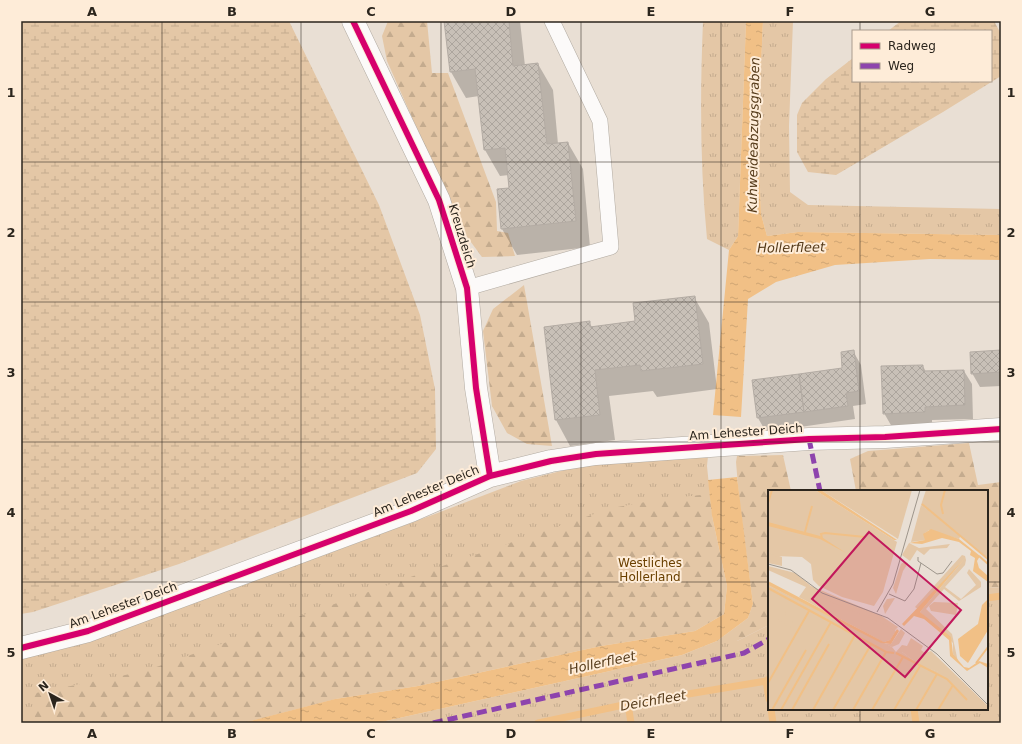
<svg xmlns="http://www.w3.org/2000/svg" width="1022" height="744" viewBox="0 0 1022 744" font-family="'DejaVu Sans',sans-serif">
<defs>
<pattern id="grass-tufts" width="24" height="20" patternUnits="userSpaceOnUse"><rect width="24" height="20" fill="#e4c7a6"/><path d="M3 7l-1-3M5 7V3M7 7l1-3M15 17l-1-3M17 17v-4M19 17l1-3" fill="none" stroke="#c4ab8e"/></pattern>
<pattern id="forest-firs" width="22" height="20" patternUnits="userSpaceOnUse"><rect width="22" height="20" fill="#e4c7a6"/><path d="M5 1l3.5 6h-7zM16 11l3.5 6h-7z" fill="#c4ab8e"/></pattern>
<pattern id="wetland-marsh" width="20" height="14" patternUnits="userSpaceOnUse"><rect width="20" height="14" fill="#e4c7a6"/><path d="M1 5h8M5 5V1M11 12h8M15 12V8" fill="none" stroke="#c4ab8e"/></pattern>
<pattern id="water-ripples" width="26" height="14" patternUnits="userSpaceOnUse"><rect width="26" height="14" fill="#f1c086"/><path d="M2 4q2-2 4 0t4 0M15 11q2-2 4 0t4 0" fill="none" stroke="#cfa573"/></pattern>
<pattern id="building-cross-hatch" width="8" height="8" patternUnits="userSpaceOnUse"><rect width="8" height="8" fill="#c8c0b7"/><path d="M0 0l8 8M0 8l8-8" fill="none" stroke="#aca59d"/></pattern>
</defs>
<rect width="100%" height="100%" fill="#e9dfd4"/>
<path fill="url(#grass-tufts)" d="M 703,21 L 746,21 L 738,236 L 729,250 L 707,239 C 700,167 700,94 703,21 Z
M 763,21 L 793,21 L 789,126 L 790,192 L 808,205 L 1001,209 L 1001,235 L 798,232 L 767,236 L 761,214 L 758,134 Z
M 708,456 L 707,466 L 712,515 L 335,699 L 242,723 L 21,723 L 21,657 L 55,651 L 170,612 L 435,514 L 521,481 L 589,464 Z
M 1001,587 L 1001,723 L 377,723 L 682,655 L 717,641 L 737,641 L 769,625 L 769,709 L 987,709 L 987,588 Z"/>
<path fill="url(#forest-firs)" d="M 388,21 L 427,21 L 432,73 L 448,73 L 496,202 L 497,231 L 508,233 L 515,256 L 482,257 L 462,230 L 387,61 L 382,36 Z
M 524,285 L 552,446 L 527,444 L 507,433 L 492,406 L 483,331 L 493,309 Z
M 969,443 L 978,485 L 1001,482 L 1001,587 L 987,588 L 987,491 L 856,491 L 850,459 L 868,451 Z
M 783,455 L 791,491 L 769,491 L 769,625 L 737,641 L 717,641 L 748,618 L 753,604 L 739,498 L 736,462 L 737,456 Z
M 710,494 L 712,516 L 727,586 L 724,614 L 695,631 L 601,646 L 418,686 L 335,699 L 242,723 L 36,723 L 31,694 L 145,671 L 419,574 L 612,508 L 662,499 Z"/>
<path fill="url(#wetland-marsh)" d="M 21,21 L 289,21 L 379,205 L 420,315 L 435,389 L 436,449 L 417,473 L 179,564 L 33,612 L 21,614 Z
M 901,21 L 994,21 L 1001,34 L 1001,76 L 943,112 L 836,175 L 808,172 L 797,152 L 797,115 L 802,103 L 826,79 L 853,58 L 853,81 L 991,81 L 991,31 L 888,31 Z"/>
<path fill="url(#water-ripples)" d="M 746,21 L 763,21 L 758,134 L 761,214 L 767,236 L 798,232 L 1001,235 L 1001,260 L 930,259 L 835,265 L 776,282 L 748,299 L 741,417 L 713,415 L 729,250 L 738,236 Z
M 737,477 L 753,604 L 748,618 L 717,641 L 682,655 L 377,723 L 242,723 L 335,699 L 418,686 L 601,646 L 695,631 L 724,614 L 727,586 L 712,516 L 708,480 Z"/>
<path fill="#0003" d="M 445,21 L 520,21 L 525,66 L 538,64 L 553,90 L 558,144 L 568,143 L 583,169 L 590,247 L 517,255 L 502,229 L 510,189 L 509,175 L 500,176 L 485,150 L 479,96 L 466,98 L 451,72 Z
M 694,297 L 709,323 L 717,389 L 657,397 L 653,391 L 609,396 L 615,440 L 570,446 L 556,420 L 589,322 L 592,327 L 636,322 Z
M 853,351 L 861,365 L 866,404 L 853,406 L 855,419 L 766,432 L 758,418 L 843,368 Z
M 1001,351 L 1001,386 L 980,387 L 972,373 Z
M 923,366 L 926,372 L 964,371 L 972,384 L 973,419 L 932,420 L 932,426 L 892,427 L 884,413 Z"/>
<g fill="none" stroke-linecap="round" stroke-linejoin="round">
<path stroke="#f1c086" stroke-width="7" d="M 987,598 L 1001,596
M 766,681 L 769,699
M 628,704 L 631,723
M 771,709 L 773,723
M 914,709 L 916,723
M 538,723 L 628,704 L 766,681 L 769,679"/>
</g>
<path fill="url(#building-cross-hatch)" stroke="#b4aca4" d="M 444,21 L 509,21 L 513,66 L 538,63 L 547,144 L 568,142 L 576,221 L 501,229 L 497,189 L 509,188 L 505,148 L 484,150 L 475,69 L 450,72 Z
M 695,296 L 703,364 L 641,371 L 640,365 L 595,370 L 600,415 L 555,420 L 544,327 L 590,321 L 590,327 L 635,321 L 633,303 Z
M 854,350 L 859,391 L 846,393 L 848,406 L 804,412 L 799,374 L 842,368 L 841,352 Z
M 1001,350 L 1001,372 L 971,374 L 970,352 Z
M 923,365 L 923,371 L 964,370 L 965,405 L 925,407 L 925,412 L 883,414 L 881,366 Z
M 799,374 L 804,412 L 757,418 L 752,380 Z"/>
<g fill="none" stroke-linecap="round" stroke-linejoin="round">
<g stroke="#b1aaa1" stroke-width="16">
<path id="lane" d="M 467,288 L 611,247 L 600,121 L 552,21"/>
</g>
<g stroke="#b1aaa1" stroke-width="23">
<path id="street" d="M 353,21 L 439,200 L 467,288 L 476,388 L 490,476
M 21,648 L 88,631 L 411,511 L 490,476 L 551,461 L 596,454 L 809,439 L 885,437 L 1001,429"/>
</g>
<use href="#lane" stroke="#fcfaf9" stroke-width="15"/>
<use href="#street" stroke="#fcfaf9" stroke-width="22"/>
<path stroke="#8e44ad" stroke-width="5" stroke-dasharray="10 5" stroke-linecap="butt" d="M 809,439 L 820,491
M 433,723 L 744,653 L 769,639"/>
<g stroke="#feecd8" stroke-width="8">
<path id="cycleway" d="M 353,21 L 439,200 L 467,288 L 476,388 L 490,476
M 21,648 L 88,631 L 411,511 L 490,476 L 551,461 L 596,454 L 809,439 L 885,437 L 1001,429"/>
</g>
<use href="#cycleway" stroke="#d6006c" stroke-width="6"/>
</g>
<path fill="none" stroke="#2b251d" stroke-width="1" stroke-opacity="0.55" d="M 162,21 L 162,723M 301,21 L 301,723M 441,21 L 441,723M 581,21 L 581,723M 721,21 L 721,723M 860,21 L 860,31M 860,81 L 860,491M 21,162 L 1001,162M 21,302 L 1001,302M 21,442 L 1001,442M 21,582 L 769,582M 987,582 L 1001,582M 860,709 L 860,723"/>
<g text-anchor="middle" stroke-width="4" stroke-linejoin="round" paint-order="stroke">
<g font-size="12" fill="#2b251d" stroke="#feecd8">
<text transform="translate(462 236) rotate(73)" y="4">Kreuzdeich</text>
<text transform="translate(746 432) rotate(-4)" y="4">Am Lehester Deich</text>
<text transform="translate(426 491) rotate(-23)" y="4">Am Lehester Deich</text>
<text transform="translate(123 605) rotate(-20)" y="4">Am Lehester Deich</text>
</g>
<g font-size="12" fill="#6a4000" stroke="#feecd8">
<text x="650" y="567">Westliches<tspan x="650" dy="14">Hollerland</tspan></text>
</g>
<g font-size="13" font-style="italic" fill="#553a19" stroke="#feecd8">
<text transform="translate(753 135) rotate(-89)" y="5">Kuhweideabzugsgraben</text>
<text transform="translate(791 247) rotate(-1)" y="5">Hollerfleet</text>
<text transform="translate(602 662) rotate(-12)" y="5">Hollerfleet</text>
<text transform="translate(653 700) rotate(-10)" y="5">Deichfleet</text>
</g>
</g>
<g transform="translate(768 490)">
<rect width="220" height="220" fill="#e9dfd4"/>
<path d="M 0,62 L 14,67 L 14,76 L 0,73 ZM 194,65 L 197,66 L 198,70 L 197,75 L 177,97 L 193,109 L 208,95 L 199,83 L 201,79 L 213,92 L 213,97 L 191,111 L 176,99 L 158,119 L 184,144 L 190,172 L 185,164 L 185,153 L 152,122 L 197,68 L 150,119 L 147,117 ZM 0,76 L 27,83 L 43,96 L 112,125 L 130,137 L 116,152 L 31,107 L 38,97 L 0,80 ZM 0,95 L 124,157 L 128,162 L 134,162 L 152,175 L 171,182 L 176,174 L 220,220 L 0,220 Z" fill="#e4c7a6"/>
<path d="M 153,15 L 193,45 L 191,49 L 161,40 L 157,43 L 157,50 L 143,52 ZM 141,53 L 151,58 L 182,54 L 179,58 L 162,59 L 156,65 L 149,60 L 142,71 L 134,65 ZM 136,72 L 140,73 L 135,81 L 128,104 L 125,98 L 133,74 ZM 0,100 L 25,113 L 17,121 L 18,126 L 25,131 L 22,138 L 3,125 L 0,129 ZM 51,107 L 118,135 L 128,141 L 122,150 L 116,152 L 47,115 ZM 127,108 L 117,124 L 115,116 L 119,109 ZM 133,139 L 137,143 L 131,154 L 124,157 L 117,154 L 123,154 ZM 143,148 L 155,156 L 153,160 L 157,163 L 163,161 L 220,216 L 220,220 L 210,220 L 176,184 L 153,176 L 134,162 L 128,162 L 134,155 L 139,156 Z" fill="#e4c7a6"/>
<path d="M 0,0 L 47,0 L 129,52 L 115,102 L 106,116 L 74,107 L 51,96 L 45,90 L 43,74 L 34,67 L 7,66 L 0,62 ZM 53,0 L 144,0 L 130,49 L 127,47 ZM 158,0 L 220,0 L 220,68 L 153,15 ZM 166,112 L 190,113 L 188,125 L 163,121 L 161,116 Z" fill="#e4c7a6"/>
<path d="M 47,0 L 53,0 L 129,50 L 126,50 ZM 0,32 L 52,46 L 78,63 L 52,49 L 0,36 ZM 163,39 L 191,49 L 212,66 L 209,71 L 211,78 L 220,86 L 220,92 L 205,81 L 207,68 L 202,65 L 203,61 L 191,52 L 174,48 L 154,54 L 141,53 L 157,50 L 155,44 ZM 197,68 L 152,122 L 183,147 L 185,164 L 196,177 L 201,178 L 211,171 L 220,174 L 220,178 L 212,173 L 199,181 L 182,166 L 181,150 L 156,129 L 146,126 L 136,136 L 134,134 ZM 0,91 L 116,152 L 122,150 L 129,139 L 131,141 L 123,154 L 113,153 L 0,95 ZM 220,109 L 220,140 L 200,173 L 192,166 L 190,149 L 210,134 L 214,115 Z" fill="#f1c086"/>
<path fill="none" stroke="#f1c086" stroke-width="2" d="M 0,13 L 4,0M 154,14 L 220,69M 175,24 L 173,15 L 177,0M 37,42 L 44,16M 54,48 L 53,44 L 57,43 L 97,47M 211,66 L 220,74M 0,98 L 118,162 L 126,163M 128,163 L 179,189 L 199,210M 208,173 L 220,157M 0,193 L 41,121M 4,220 L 38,160M 13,220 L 63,132M 24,220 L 61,154M 45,220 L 87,145M 65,220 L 104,153M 85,220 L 118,162M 104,220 L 135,167M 126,220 L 152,176M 148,220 L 169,184M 170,220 L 185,195"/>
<path fill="none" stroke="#9d958b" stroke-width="1" d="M 150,67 L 150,71 L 169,84 L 175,83 L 184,71M 0,74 L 23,80 L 54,103 L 120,128 L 169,164 L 220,215M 121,104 L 137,111 L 146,99 L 153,73M 109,122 L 125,94 L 152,0"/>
<path fill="#c2185b" fill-opacity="0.15" stroke="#c2185b" stroke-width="2" d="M 101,42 L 193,120 L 137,187 L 44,109 Z"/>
<rect width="220" height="220" fill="none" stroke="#2b251d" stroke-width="2"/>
</g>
<rect width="1022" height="744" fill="none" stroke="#feecd8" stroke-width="44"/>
<rect x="852" y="30" width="140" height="52" fill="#feecd8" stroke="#aa9c8d"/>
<rect x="860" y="43" width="20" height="6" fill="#d6006c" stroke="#aa9c8d"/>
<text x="888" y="50" font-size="12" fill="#2b251d">Radweg</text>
<rect x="860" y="63" width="20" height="6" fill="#8e44ad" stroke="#aa9c8d"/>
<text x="888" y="70" font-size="12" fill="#2b251d">Weg</text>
<g transform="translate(50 694) rotate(320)" stroke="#feecd8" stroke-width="3" paint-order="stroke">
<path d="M0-3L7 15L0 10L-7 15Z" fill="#2b251d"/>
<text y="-6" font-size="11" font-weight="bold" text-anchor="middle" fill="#2b251d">N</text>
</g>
<rect x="22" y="22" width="978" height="700" fill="none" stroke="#2b251d" stroke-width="1.5"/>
<g font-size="13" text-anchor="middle" font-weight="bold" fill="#2b251d">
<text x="92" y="16">A</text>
<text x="232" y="16">B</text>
<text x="371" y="16">C</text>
<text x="511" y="16">D</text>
<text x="651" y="16">E</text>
<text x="790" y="16">F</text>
<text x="930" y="16">G</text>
<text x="11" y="97">1</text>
<text x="1011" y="97">1</text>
<text x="11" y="237">2</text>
<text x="1011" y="237">2</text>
<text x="11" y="377">3</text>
<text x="1011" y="377">3</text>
<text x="11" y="517">4</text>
<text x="1011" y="517">4</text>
<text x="11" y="657">5</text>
<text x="1011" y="657">5</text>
<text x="92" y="738">A</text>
<text x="232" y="738">B</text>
<text x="371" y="738">C</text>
<text x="511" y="738">D</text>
<text x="651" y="738">E</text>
<text x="790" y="738">F</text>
<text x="930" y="738">G</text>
</g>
</svg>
